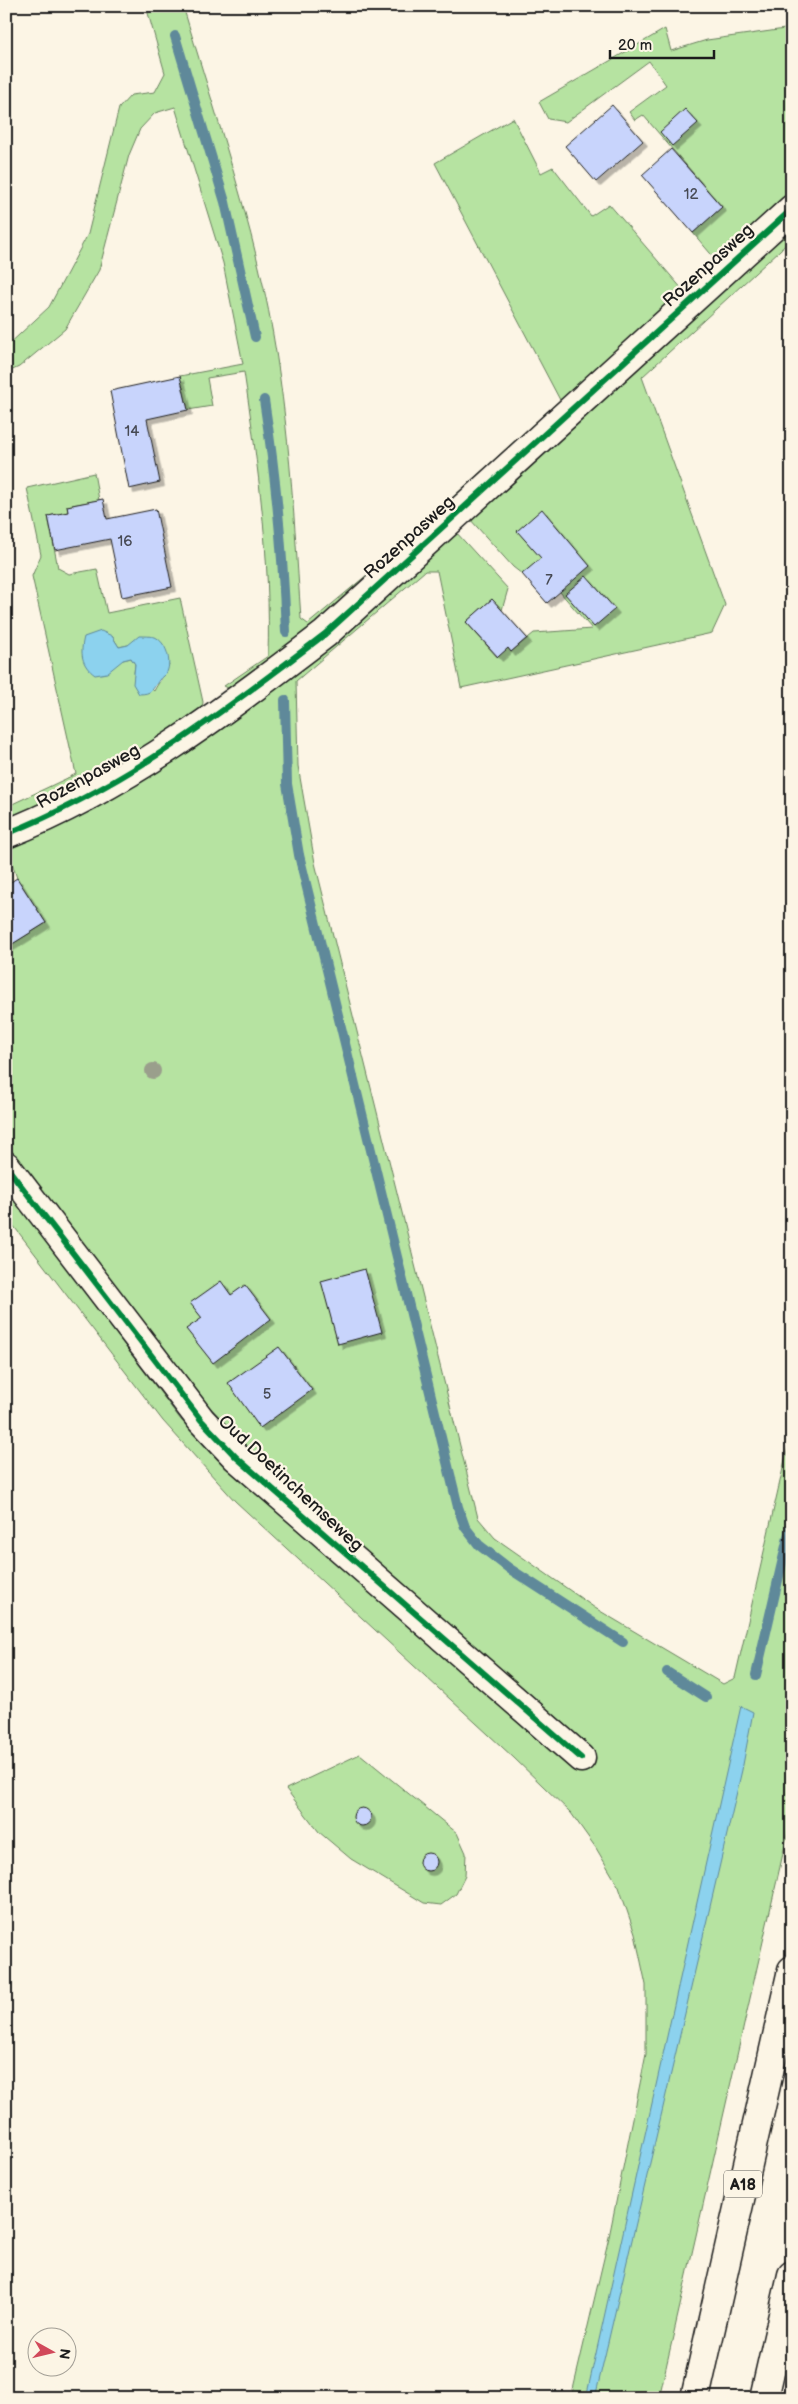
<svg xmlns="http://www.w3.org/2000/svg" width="798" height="2404" viewBox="0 0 798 2404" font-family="'Balsamiq Sans',sans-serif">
<defs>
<filter id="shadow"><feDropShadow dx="4.5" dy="4.5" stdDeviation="0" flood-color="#0004"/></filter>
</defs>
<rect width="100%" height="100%" fill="#fcf5e5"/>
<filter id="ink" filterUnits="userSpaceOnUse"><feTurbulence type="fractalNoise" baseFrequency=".02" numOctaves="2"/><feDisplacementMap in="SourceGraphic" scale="10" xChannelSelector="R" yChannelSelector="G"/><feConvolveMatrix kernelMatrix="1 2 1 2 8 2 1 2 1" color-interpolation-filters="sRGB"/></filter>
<g filter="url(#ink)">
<path fill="#b6e3a1" stroke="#69805e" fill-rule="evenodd" d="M 146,6 L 183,6 C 209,93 238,179 259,267 C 287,382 293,501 301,619 L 308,624 L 368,574 L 560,400 L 435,163 L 513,118 L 541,173 L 553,167 L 591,216 L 609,204 L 683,290 L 366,584 L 268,664 L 230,689 L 224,686 L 268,656 C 271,561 258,466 244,372 L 207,378 L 212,406 L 188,410 L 180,376 L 243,364 L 223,263 L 175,107 L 155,113 L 140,129 L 129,155 L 99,270 L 65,329 L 19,367 L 6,373 L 6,347 L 49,307 L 88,234 L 119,108 L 131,95 L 155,92 L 165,73 Z
M 792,28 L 792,200 L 716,260 L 693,233 L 722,207 L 643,115 L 635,120 L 629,112 L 666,85 L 649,61 L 566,122 L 548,119 L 539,102 L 665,29 L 671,51 L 707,40 Z
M 792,223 L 792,239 L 642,377 L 725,605 L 712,633 L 461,688 L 437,571 L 425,571 L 296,681 L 298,766 L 315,863 L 478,1518 L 495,1538 L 595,1608 L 723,1684 L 735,1678 L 792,1429 L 792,1814 L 659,2398 L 571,2398 L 609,2237 L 646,2054 L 646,1985 L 635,1934 L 619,1887 L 596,1848 L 571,1813 L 514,1758 L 235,1501 L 163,1421 L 6,1216 L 6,1188 L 181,1420 L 224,1466 L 488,1693 L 575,1771 L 593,1751 L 559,1719 L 470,1647 L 259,1459 L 188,1384 L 6,1143 L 6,948 L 46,923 L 17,878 L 6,846 L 455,531 L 508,589 L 502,610 L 492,599 L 466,622 L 497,657 L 508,648 L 511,652 L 534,633 L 592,629 L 560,592 L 522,574 L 513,567 L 469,518 Z
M 94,473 L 99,500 L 67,506 L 68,512 L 48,516 L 58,568 L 69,574 L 97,569 L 107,613 L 180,598 L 203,702 L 201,715 L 117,768 L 6,823 L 6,807 L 76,774 L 32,576 L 41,555 L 27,488 ZM 112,636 L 119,647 L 128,645 L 169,664 C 166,674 159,681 154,691 L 134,673 L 135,664 L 131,658 L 123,660 Z
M 360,1754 L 457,1833 L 466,1853 L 465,1876 L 456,1894 L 441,1905 L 424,1903 L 351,1859 L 319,1832 L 286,1789 Z"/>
<path fill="#8cd2ee" stroke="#5f899a" d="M 101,631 L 112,636 L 119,647 L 128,645 L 139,636 C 144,636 151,636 155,637 C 166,642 172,661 167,672 C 165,675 161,677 159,680 C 152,690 152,694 139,694 L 133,684 L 135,664 L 131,658 L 123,660 L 107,673 L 95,675 C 81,665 80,653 84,637 Z
M 741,1706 L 753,1712 L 742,1770 L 595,2398 L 586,2398 Z"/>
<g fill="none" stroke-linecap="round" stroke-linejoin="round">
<path stroke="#5f899a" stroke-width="10" d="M 175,36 L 225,202 L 255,337
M 264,400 C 276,477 283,554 286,632
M 285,700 L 287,784 L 299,855 L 458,1507 L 465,1527 L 479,1545 L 510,1569 L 623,1642
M 667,1672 L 706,1697
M 756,1675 L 792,1520"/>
</g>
<path fill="#c8d4fc" stroke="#1c1c1c" filter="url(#shadow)" d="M 612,105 L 643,141 L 596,182 L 565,146 Z
M 685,109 L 698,123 L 672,146 L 660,132 Z
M 671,149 L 722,207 L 693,233 L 642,175 Z
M 180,376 L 188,410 L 147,419 L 160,482 L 129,489 L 110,391 Z
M 103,499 L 107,519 L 156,509 L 172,587 L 122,597 L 110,539 L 55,550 L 48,516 L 68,512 L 67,506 Z
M 542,509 L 590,566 L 547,603 L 522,574 L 541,558 L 517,531 Z
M 586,576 L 615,609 L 594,627 L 565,594 Z
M 492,599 L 527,638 L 511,652 L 508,648 L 498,657 L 466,622 Z
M 17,878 L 46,923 L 6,948 L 6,885 Z
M 365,1269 L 382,1332 L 338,1344 L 321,1281 Z
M 221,1281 L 231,1295 L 245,1285 L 271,1319 L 213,1363 L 186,1329 L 202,1318 L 190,1303 Z
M 279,1347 L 312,1390 L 260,1428 L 228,1383 Z
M353 1817a9 9 0 1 1 18 0a9 9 0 1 1-18 0Z
M419 1862a9 9 0 1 1 18 0a9 9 0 1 1-18 0Z"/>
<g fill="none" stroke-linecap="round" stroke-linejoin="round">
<g stroke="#1c1c1c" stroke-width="31">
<path id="minor" d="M 6,834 C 123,788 226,710 325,634 L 792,209
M 6,1166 L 201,1420 L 236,1457 L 581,1758"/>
</g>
<g stroke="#1c1c1c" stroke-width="31">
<path id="motorway" d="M 695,2398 L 792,1970
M 764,2398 L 792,2275"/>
</g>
<use href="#minor" stroke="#fcf5e5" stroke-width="28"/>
<use href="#motorway" stroke="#fcf5e5" stroke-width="28"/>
<g stroke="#fcf5e5" stroke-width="9">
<path id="cycleway" d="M 6,834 C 123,788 226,710 325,634 L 792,209
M 6,1166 L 201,1420 L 236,1457 L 581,1758"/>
</g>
<use href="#cycleway" stroke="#00873e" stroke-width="6"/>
</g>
<circle fill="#9a9f8c" cx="153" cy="1071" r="8"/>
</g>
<g text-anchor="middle" stroke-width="4.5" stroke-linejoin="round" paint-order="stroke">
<g font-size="15" fill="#474a54">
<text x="691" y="199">12</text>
<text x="132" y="436">14</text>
<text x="125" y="546">16</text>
<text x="549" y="585">7</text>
<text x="267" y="1399">5</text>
</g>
<rect fill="#fcf5e5" stroke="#5f5d58" stroke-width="1" x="724" y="2170.5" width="38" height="27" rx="4"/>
<g font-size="16" font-weight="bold" fill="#1c1c1c">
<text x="743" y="2190">A18</text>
</g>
<g font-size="18" fill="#1c1c1c" stroke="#fcf5e5">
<text transform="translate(708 265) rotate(-42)" y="6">Rozenpasweg</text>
<text transform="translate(409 537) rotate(-42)" y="6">Rozenpasweg</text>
<text transform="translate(88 776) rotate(-29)" y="6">Rozenpasweg</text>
<text transform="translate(291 1483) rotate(43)" y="6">Oud Doetinchemseweg</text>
</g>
</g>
<rect width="798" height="2404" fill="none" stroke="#fcf5e5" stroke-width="25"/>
<rect x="12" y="12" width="773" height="2379" fill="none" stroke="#1c1c1c" stroke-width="2" filter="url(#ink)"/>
<g transform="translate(52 2352) rotate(98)"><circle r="24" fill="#fcf5e5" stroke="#a29e95"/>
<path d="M0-4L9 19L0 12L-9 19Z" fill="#d1495b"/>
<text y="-8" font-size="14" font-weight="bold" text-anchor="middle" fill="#1c1c1c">N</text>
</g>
<path d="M610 50v8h104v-8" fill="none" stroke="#1c1c1c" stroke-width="2.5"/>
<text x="618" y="50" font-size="15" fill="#1c1c1c" stroke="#fcf5e5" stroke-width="4" paint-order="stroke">20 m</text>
</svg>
